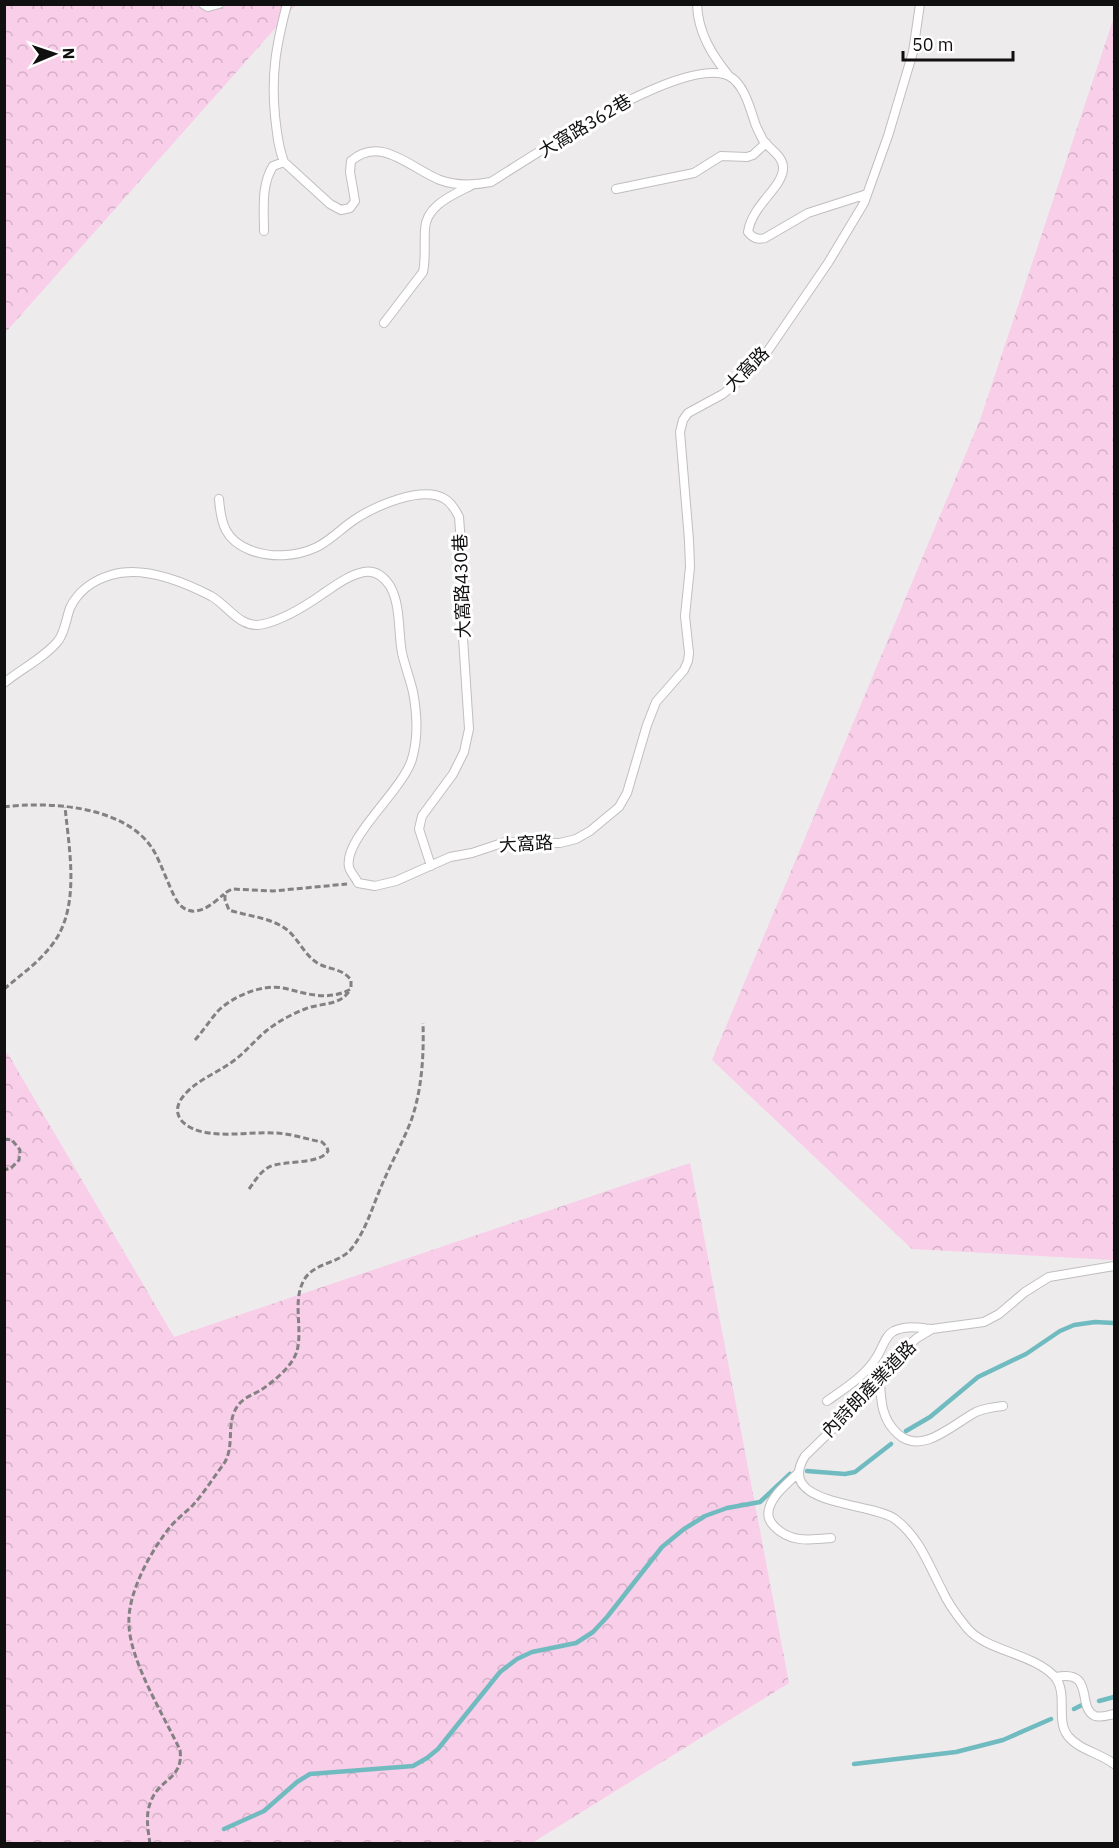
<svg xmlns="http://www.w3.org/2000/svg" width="1119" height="1848" viewBox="0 0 1119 1848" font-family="'IBM Plex Sans','Noto Sans TC',sans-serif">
<defs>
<pattern id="forest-crowns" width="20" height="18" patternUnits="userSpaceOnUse" patternTransform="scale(1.5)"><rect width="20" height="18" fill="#f9cee9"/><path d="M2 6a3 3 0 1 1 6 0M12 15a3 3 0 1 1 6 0" fill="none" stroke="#d4b0c7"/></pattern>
</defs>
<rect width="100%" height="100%" fill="#eeebed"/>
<path fill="url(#forest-crowns)" d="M 5,5 L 296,5 L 5,333 Z
M 1114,17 L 1114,1260 L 912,1249 L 712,1060 L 980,420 Z
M 4,1052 L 8,1054 L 174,1337 L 690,1163 L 789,1683 L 532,1843 L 5,1843 Z"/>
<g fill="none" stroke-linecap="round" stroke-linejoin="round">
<path stroke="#70bbc0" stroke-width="4.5" d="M 906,1431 L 930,1417 L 978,1377 L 1026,1354 L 1060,1331 L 1074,1325 L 1095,1322 L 1114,1323
M 807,1471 L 845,1474 L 855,1472 L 891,1444
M 1099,1701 L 1114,1697
M 1074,1709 L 1084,1704
M 854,1764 L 956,1752 L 1003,1740 L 1051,1719
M 224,1829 L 264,1811 L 297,1782 L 310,1774 L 413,1766 L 427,1758 L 438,1749 L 500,1672 L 517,1659 L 532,1652 L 576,1643 L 593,1632 L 607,1617 L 662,1547 L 684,1529 L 705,1516 L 727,1508 L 760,1502 L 790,1474"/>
<g stroke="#c1bec0" stroke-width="10">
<path id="lane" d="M 203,4 L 208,7 L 219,4
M 697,4 C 698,33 712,55 729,76
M 284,162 C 278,147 277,133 275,116 C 271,74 276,46 287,4
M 616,189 L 694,173 L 721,156 L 747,157 L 753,155 L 766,143
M 264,231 C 264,209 261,185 273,166 L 284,162 L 330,204 L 341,210 L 350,208 L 355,201 L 350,172 L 351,161 C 381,135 410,168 440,180 C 456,186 475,185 491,182 C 533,156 683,54 729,76 C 744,84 750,108 755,123 C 757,129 760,134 763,140 C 769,149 784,156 783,169 C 782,188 752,205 748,232 C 753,238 757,240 765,238 L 808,213 L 867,194
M 384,323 L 423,272 C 426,258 424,244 425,229 C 426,205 453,195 472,185
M 219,499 C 221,524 225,540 250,550 C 271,558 296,557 317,547 C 331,540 342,528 354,520 C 375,506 422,485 445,499 C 452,503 456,511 459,517 L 464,582 L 463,638 L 469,729 L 464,752 L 453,774 L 422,816 L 419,829 L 431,866
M 4,683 C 21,669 44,658 58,641 C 65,632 66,619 70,608 C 78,591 94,580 111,575 C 143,565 182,581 211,596 C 229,606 240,630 264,624 C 285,619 307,605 324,593 C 336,585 349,575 364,572 C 375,570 384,577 390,586 C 401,605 398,632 402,653 C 405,666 410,679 413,692 C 417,713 418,739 412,759 C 403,790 343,839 349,867 C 350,872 356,878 358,883 L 375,886 L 396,881 L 450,857 L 472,853 L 505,842 L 560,843 L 576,839 L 590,831 L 619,807 L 627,793 L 647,725 L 656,702 L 684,670 L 688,661 L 689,653 L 685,616 L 690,567 L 689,540 L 680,432 L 683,420 L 688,413 L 723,394 L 747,374 L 767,352 L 828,263 L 864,203 L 888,136 L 913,52 L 920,4
M 1114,1266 L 1049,1277 L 1025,1292 L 999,1314 L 984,1322 L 932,1329 L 917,1338 L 909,1345 L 880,1383 L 805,1456 C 774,1506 872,1502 895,1519 C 920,1538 928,1564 942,1590 C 948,1604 958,1617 967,1628 C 986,1651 1032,1653 1054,1676 C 1069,1692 1055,1720 1068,1736 C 1079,1750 1100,1753 1114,1764
M 880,1383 C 881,1402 882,1420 898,1434 C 922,1456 953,1424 976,1412 C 985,1408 994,1407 1003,1406
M 827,1401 C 844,1389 865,1376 876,1358 C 882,1350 885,1335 894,1331 C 905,1325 920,1328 931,1329
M 798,1473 C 788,1483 772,1495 769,1509 C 767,1516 770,1522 774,1526 C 790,1543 810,1540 831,1538
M 1056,1677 C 1096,1669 1076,1708 1095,1716 C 1101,1718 1109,1715 1114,1714"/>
</g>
<path stroke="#838182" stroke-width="3" stroke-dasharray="6 3" stroke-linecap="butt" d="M 4,807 C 50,801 124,806 152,848 C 161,861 172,897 180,905 C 195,920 213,904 224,894
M 4,989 C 23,973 45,958 58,936 C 79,899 69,848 65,807
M 195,1040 C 203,1031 210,1020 218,1011 C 233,996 262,984 283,988 C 306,993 327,1002 351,989 L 351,980 C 342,968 330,970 319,964 C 303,955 298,936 283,927 C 267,917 247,916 229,910 L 225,900 L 225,893 L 232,889 L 273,891 L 347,884
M 4,1139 L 12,1140 L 20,1150 L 19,1160 L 11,1168 L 4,1170
M 249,1189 C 255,1181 260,1172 269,1167 C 283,1160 320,1165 328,1151 L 327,1147 L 322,1142 C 306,1139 289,1133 273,1133 C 252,1132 230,1136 209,1133 C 185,1130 165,1114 187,1092 C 201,1078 217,1073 232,1062 C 245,1053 254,1041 266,1031 C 277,1022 292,1014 305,1009 C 322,1002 339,1007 350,990
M 150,1844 C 148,1829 145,1815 151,1801 C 159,1779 184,1779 180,1750 C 164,1716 130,1661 129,1625 C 127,1593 151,1551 170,1527 C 177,1519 186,1512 193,1505 C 204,1493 213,1478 223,1465 C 237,1446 223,1420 241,1402 C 246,1397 254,1394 261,1390 C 274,1381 292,1367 297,1351 C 303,1328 292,1301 304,1280 C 314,1262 340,1264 352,1248 C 366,1230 372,1208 381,1187 C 390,1165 402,1144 411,1121 C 422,1090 424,1055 423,1023"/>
<use href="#lane" stroke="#fff" stroke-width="8"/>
</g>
<g text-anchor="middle" stroke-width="6" stroke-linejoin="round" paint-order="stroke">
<g font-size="18" fill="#111010" stroke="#fff">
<text transform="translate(585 126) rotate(-31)" y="6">大窩路362巷</text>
<text transform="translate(747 369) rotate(-45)" y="6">大窩路</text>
<text transform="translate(462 586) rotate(-92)" y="6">大窩路430巷</text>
<text transform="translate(526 844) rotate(-3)" y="6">大窩路</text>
<text transform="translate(869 1389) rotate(-46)" y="6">內詩朗產業道路</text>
</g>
</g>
<rect width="1119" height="1848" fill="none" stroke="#111010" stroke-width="12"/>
<g transform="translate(54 54) rotate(88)" stroke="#ffffff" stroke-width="4.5" paint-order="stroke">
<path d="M0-4.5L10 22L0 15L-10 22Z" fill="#111010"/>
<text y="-9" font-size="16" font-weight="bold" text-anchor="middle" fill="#111010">N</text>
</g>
<path d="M903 51v9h110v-9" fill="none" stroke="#111010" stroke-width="3"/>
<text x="912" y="51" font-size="18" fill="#111010" stroke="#ffffff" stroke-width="4.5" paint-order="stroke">50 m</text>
</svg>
